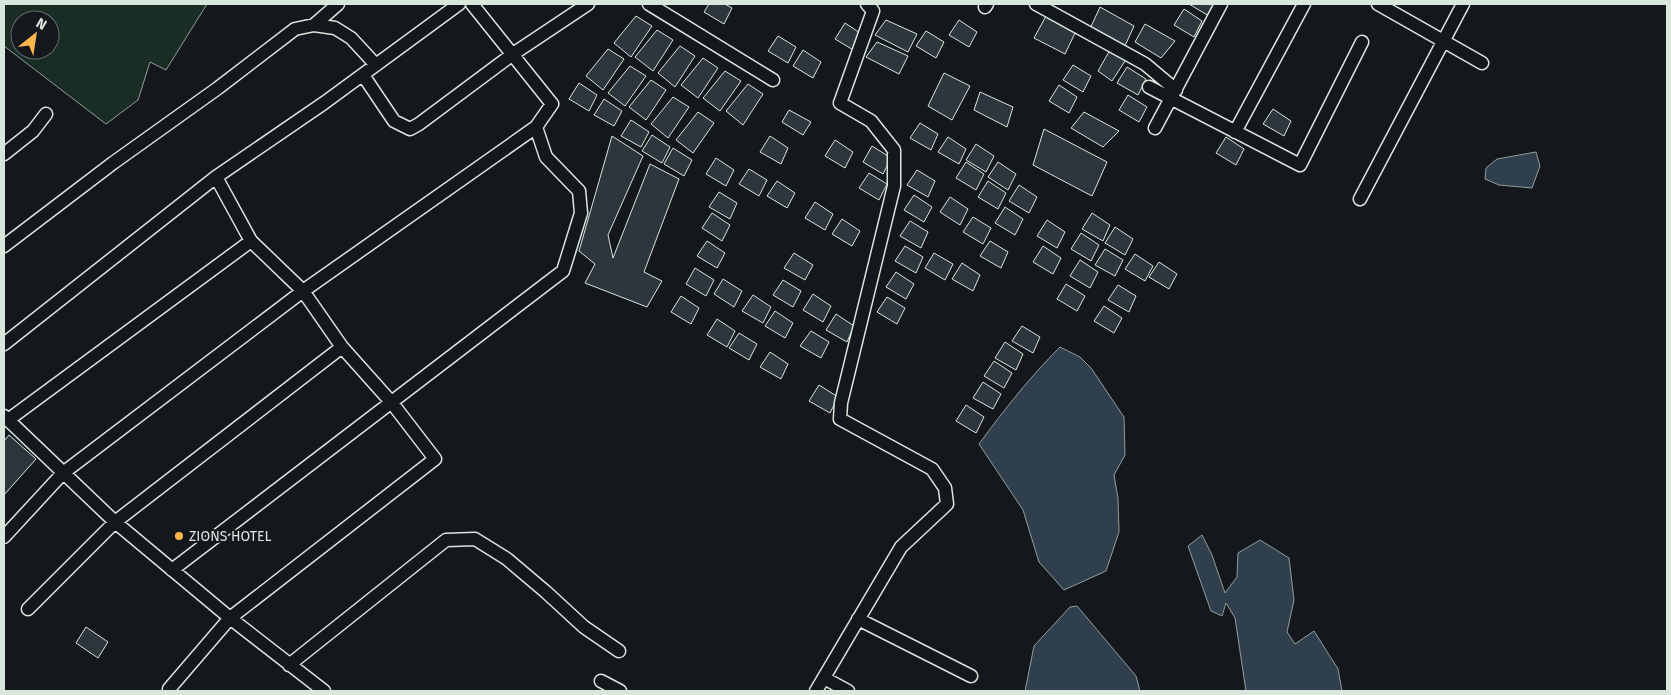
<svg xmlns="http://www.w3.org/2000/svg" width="1671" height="695" viewBox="0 0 1671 695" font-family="'Fira Sans',sans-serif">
<rect width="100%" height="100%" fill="#14181c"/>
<path fill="#1a2d24" stroke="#939e99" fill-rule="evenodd" d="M 4,4 L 207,4 L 166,70 L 150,62 L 138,100 L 106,124 L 4,46 ZM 20,20 L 50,20 L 50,50 L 20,50 Z"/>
<path fill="#2f3f4d" stroke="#939e99" d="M 1536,152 L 1540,166 L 1532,188 L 1499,185 L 1485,179 L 1486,168 L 1497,159 Z
M 1060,347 L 1080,357 L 1091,368 L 1124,417 L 1125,455 L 1114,475 L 1118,498 L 1119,532 L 1106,571 L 1064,590 L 1039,562 L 1023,510 L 979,444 C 1004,410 1030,377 1060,347 Z
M 1202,535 L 1212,555 L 1225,593 L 1237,577 L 1238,553 L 1260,540 L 1289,558 L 1294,600 L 1287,632 L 1295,644 L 1314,631 L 1338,669 L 1342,691 L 1246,691 L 1235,618 L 1226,603 L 1222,616 L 1211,611 L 1188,546 Z
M 1077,606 L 1136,676 L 1140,691 L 1025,691 L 1034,646 L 1070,607 Z"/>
<path fill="#2c363c" stroke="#d8e6dc" d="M 709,4 L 725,4 L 732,8 L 724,24 L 704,12 Z
M 1189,4 L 1214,4 L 1209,16 Z
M 1100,7 L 1134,26 L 1124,48 L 1089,31 Z
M 1184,9 L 1202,21 L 1194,37 L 1174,25 Z
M 636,16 L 652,26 L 631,57 L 614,43 Z
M 1046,16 L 1076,31 L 1065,54 L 1034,38 Z
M 886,20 L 917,34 L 908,52 L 875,35 Z
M 959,20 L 977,32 L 969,47 L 949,35 Z
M 845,23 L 863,35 L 855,51 L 835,39 Z
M 1145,24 L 1175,41 L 1161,58 L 1135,42 Z
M 657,30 L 673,40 L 653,71 L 635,57 Z
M 926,31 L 944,42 L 936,58 L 916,46 Z
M 778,36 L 796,47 L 788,63 L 768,51 Z
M 877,42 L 908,56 L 899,74 L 866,57 Z
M 680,46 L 695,56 L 675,87 L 658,73 Z
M 608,49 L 624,59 L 603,90 L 586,76 Z
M 803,50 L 821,62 L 813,78 L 793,66 Z
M 1110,50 L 1127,58 L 1112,81 L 1098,71 Z
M 703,58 L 718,68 L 698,98 L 681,85 Z
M 1073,65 L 1091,76 L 1083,92 L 1063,80 Z
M 630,66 L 646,76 L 625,106 L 608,93 Z
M 1127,67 L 1146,79 L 1138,95 L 1117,83 Z
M 725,71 L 741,81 L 720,111 L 703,98 Z
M 944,73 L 970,86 L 952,120 L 928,106 Z
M 651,80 L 666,90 L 646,120 L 629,107 Z
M 579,83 L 597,95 L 589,111 L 569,99 Z
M 748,84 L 763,94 L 743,125 L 726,111 Z
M 1059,85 L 1077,97 L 1069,113 L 1049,101 Z
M 980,92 L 1013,107 L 1007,127 L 974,110 Z
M 1128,95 L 1147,107 L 1139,122 L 1119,110 Z
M 673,97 L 689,107 L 668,138 L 651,124 Z
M 604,99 L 622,111 L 614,126 L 594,115 Z
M 1273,109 L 1291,121 L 1284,136 L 1263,124 Z
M 789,110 L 811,122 L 803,135 L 782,122 Z
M 698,112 L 714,123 L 693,153 L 676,140 Z
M 1084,112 L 1119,131 L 1103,147 L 1071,128 Z
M 631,120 L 649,132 L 641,147 L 621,136 Z
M 920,123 L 938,134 L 931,150 L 910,138 Z
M 1044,129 L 1107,162 L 1092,196 L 1033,165 Z
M 652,135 L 670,147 L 662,163 L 642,151 Z
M 612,136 L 643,156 L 608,235 L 613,258 L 650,164 L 679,179 L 644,272 L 662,281 L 647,307 L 585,283 L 595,264 L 579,251 Z
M 770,136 L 788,148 L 781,164 L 760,152 Z
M 948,137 L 966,149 L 959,164 L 938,152 Z
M 1226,137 L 1244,149 L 1236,165 L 1216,153 Z
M 835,140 L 853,152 L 845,168 L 825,156 Z
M 976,144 L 994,156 L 986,172 L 966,160 Z
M 872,146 L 891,158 L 883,174 L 863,162 Z
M 673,148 L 692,160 L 684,176 L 664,164 Z
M 716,158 L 734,170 L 726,186 L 706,174 Z
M 966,162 L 984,174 L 976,190 L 956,178 Z
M 998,162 L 1016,174 L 1008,190 L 988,177 Z
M 749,169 L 767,180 L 759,196 L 739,184 Z
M 917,170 L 935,181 L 928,197 L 907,185 Z
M 869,173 L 887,184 L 879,200 L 859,188 Z
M 777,181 L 795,193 L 787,208 L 767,196 Z
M 988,181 L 1006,193 L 998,209 L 978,197 Z
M 1019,185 L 1037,197 L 1029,213 L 1009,201 Z
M 719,192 L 737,203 L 730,219 L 709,207 Z
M 914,195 L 932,207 L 924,222 L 904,210 Z
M 950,197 L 968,209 L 960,225 L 940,212 Z
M 815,202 L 833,214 L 825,230 L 805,218 Z
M 1005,207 L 1023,219 L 1015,235 L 995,223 Z
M 712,213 L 730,225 L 722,241 L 702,228 Z
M 1092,213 L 1110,225 L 1103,241 L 1082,229 Z
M 973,217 L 991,228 L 983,244 L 963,232 Z
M 842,219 L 860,231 L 852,246 L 832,234 Z
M 1047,220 L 1065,232 L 1057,248 L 1037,236 Z
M 910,221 L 928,232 L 921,248 L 900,236 Z
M 1115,227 L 1133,239 L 1125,255 L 1105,243 Z
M 1081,233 L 1099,245 L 1091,261 L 1071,249 Z
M 707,241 L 725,253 L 717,268 L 697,256 Z
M 990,241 L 1008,252 L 1001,268 L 980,256 Z
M 905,246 L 923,257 L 916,273 L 895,261 Z
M 1043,246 L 1061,258 L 1053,274 L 1033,262 Z
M 1105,249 L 1123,260 L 1115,276 L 1095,265 Z
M 794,253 L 813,265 L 805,280 L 784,268 Z
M 934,253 L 953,264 L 945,280 L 925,268 Z
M 1135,254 L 1153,266 L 1145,281 L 1125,269 Z
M 1080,260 L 1098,272 L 1090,288 L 1070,276 Z
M 1159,262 L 1177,274 L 1169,289 L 1149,277 Z
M 962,263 L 980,275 L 973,291 L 952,279 Z
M 695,268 L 714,280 L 706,296 L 686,284 Z
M 896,272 L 914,284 L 906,299 L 886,287 Z
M 723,279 L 742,291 L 734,307 L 714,294 Z
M 783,280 L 801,291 L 793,307 L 773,295 Z
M 1066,284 L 1085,296 L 1077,311 L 1057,299 Z
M 1118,285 L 1136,296 L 1129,312 L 1108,300 Z
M 813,294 L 831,306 L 823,322 L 803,310 Z
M 753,295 L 771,307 L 763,323 L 742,311 Z
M 681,296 L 699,308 L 691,324 L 671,312 Z
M 887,297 L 905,308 L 897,324 L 877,312 Z
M 1104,306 L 1122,318 L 1114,333 L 1094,321 Z
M 775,311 L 793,323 L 785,338 L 765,326 Z
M 836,314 L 854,326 L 847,342 L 826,330 Z
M 717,319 L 735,331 L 727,347 L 707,335 Z
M 1022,326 L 1040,337 L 1033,353 L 1012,341 Z
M 811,331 L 829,342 L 821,358 L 800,346 Z
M 739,333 L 757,344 L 749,360 L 729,348 Z
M 1005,342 L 1023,354 L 1016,370 L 995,358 Z
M 770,352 L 788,364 L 781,379 L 760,367 Z
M 994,361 L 1012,373 L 1004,388 L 984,376 Z
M 983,382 L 1001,394 L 993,409 L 973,398 Z
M 819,385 L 838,397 L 830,413 L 809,401 Z
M 966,405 L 984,417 L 976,433 L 956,421 Z
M 9,435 L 36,459 L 4,495 L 4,441 Z
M 86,627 L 108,642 L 98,658 L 76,643 Z"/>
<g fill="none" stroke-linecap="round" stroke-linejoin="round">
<g stroke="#d8e6dc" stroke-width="15">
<path id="street" d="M 649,4 L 773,80
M 1036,4 L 1145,64 L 1176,90
M 1378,4 L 1482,63
M 985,7 L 987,4
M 314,25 L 335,28 L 351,38 L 376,65
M 363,75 L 394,121 L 410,129 L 419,124 L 513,54 L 588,4
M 1149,87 L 1300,165 L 1362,42
M 1155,128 L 1221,4
M 1235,132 L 1304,4
M 4,154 L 33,131 L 46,114
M 1360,199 L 1463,4
M 4,246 L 113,163 L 218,88 L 295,29 L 314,25 L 338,4
M 4,344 L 216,177 L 324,103 L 459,4
M 4,416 L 115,522 L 230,618 L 324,691
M 8,420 L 251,241
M 4,537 L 63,473 L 303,291 L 536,127 L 552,104 L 472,4
M 172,570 L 563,271 L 581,213 L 579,191 L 546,157 L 536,127
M 28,609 L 115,522 L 342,347
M 858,619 L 971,676
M 289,665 L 446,540 L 475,539 L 507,559 L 546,592 L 584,627 L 619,651
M 824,678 L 848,691
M 601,681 L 620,691
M 169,689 L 230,618 L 435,459 L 392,403 L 342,347 L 303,291 L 251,241 L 216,177
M 816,691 L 901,547 L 947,504 L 945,488 L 932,469 L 840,419 L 841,403 L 894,186 L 894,150 L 871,121 L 840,103 L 873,11 L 867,4"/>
</g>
<use href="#street" stroke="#14181c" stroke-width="12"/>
</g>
<circle fill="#ffb74d" stroke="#14181c" stroke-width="2" cx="179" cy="536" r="5"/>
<g text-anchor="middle" stroke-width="4" stroke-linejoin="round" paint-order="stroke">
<g font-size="14" fill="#d8e6dc" stroke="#14181c" text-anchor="start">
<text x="189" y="541">ZIONS HOTEL</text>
</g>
</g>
<rect width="1671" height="695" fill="none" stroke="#d8e6dc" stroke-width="10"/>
<g transform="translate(35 35) rotate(30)"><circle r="24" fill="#14181c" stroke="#626a69"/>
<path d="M0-4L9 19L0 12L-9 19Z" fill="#ffb74d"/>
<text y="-8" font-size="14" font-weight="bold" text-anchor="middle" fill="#d8e6dc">N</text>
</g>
</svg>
